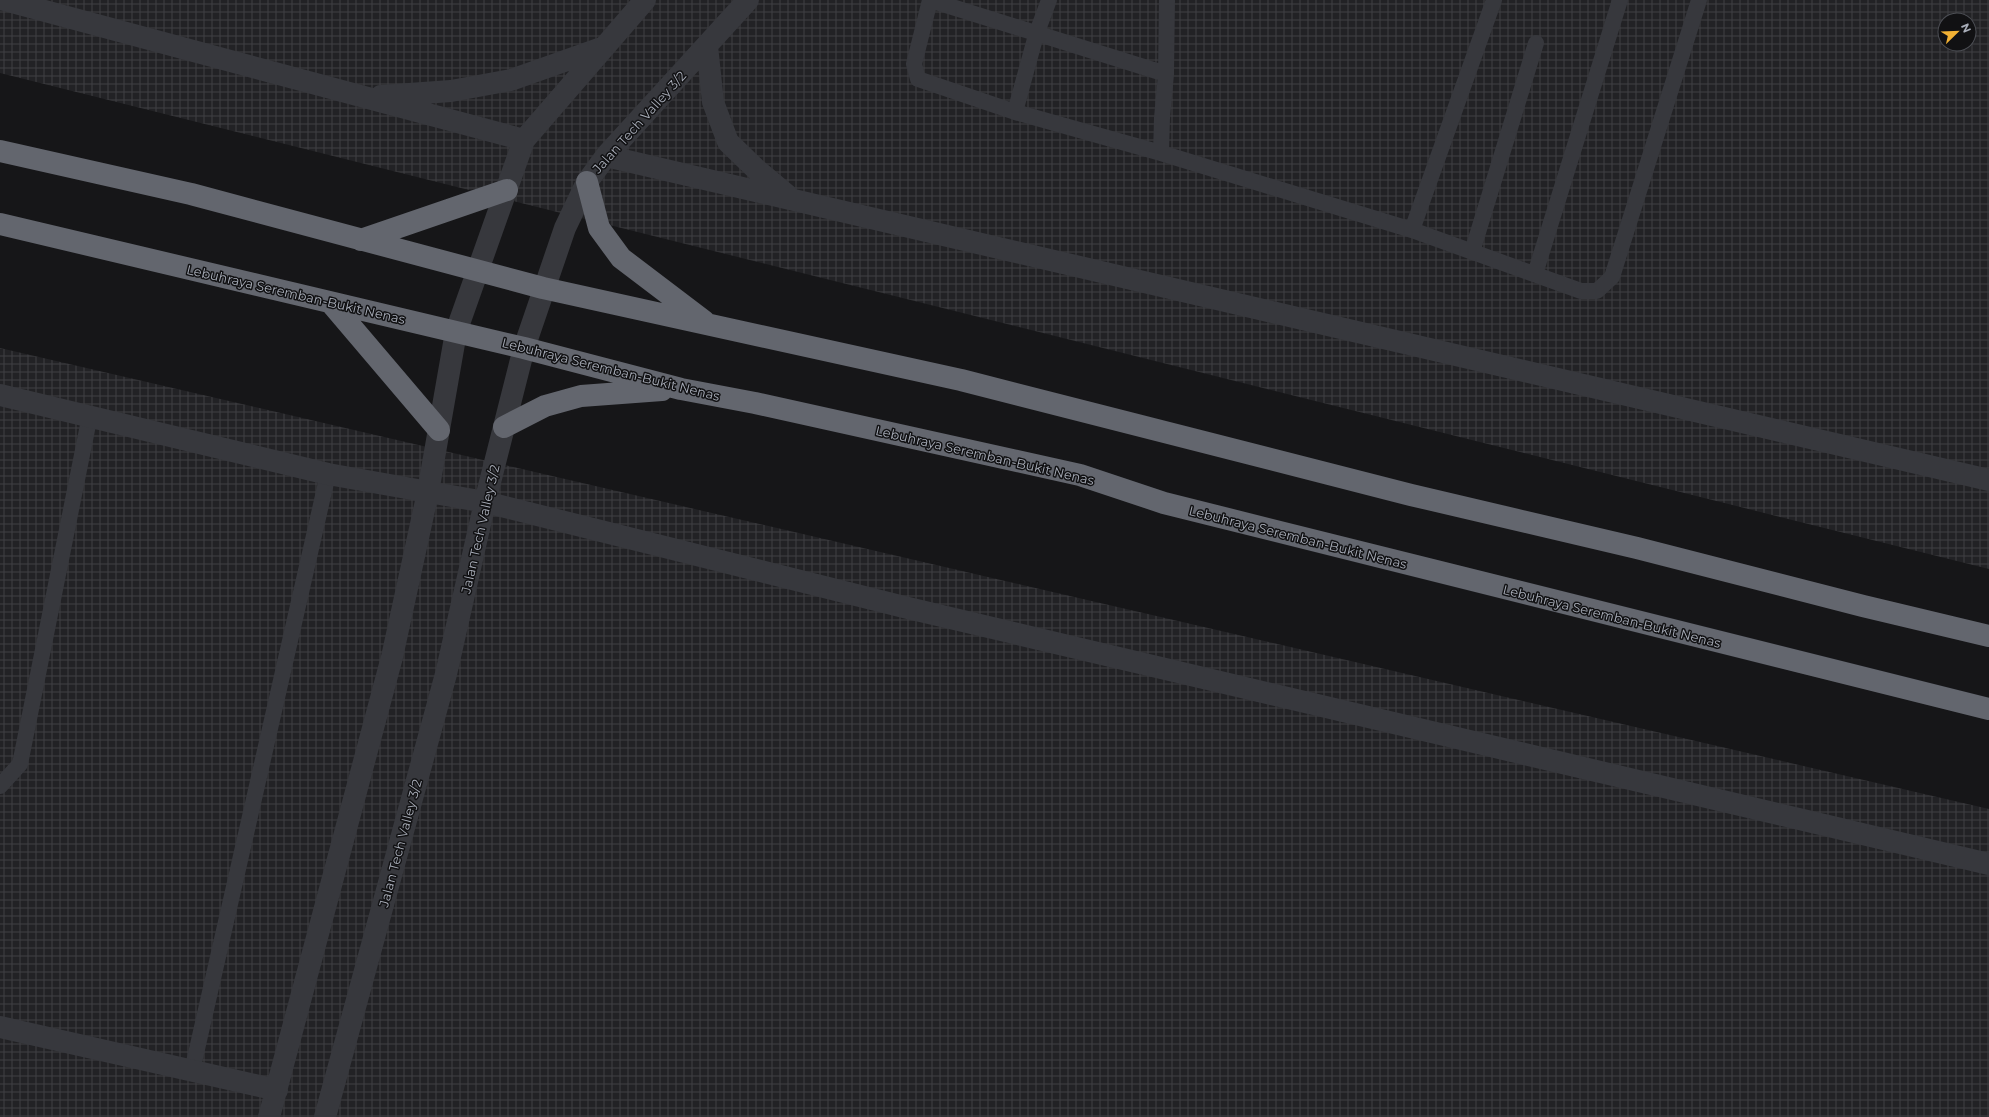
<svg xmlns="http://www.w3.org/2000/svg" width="1989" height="1117" viewBox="0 0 1989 1117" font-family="Montserrat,sans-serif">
<defs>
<pattern id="industrial-grid" width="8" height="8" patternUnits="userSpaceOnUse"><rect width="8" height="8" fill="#222225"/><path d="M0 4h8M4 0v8" fill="none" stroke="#3f3f43"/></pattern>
</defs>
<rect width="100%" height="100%" fill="#161618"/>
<path fill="url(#industrial-grid)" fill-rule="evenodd" d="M 0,0 L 1989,0 L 1989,569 L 0,73 ZM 1945,20 L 1969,20 L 1969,44 L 1945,44 Z
M 0,348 L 1989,809 L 1989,1117 L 0,1117 Z"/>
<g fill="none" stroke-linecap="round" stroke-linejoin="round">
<path stroke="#37383d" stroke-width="16" d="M 930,0 L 1166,74
M 930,0 L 914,64 L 918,79 L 1015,112
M 1049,0 L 1036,35 L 1015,112 L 1161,153
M 1167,0 L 1166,74 L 1162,118 L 1161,153 L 1412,230 L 1581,291 L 1597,291 L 1612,277 L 1699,0
M 1412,230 L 1494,0
M 1472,252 L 1536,43
M 1535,274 L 1620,0
M 0,786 L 20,764 L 90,415
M 192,1071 L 328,474"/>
<path stroke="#37383d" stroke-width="22" d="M 4,0 L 524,140
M 707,46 L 713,102 L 728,142 L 757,170 L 788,196
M 381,96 L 451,91 L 511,80 L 604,47
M 606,156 L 1989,480
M 0,395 L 328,474 L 485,502 L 908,608 L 1989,864
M 0,1027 L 277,1090
M 269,1117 L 392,657 L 428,492 L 456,332 L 524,140 L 645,0
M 325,1117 L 446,674 L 485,502 L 524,348 L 565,228 L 587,182 L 606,156 L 748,0"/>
<path stroke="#63666e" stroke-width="22" d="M 0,151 L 191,194 L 543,288 L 961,380 L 1411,495 L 1637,548 L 1863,606 L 1989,636
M 587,182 L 599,228 L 621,258 L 704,321
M 0,224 L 524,348 L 681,389 L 755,403 L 1080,475 L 1164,503 L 1989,709
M 361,240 L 507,190
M 331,303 L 439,430
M 504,427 L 545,406 L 581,396 L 662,390"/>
</g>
<g text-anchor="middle" stroke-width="3" stroke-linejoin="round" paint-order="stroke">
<g font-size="13" fill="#a8adb8" stroke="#111113">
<text transform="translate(639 122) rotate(-48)" y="5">Jalan Tech Valley 3/2</text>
<text transform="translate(296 294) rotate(13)" y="5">Lebuhraya Seremban-Bukit Nenas</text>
<text transform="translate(611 369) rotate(14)" y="5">Lebuhraya Seremban-Bukit Nenas</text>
<text transform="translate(985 455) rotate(13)" y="5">Lebuhraya Seremban-Bukit Nenas</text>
<text transform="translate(480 529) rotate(-77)" y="5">Jalan Tech Valley 3/2</text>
<text transform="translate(1298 537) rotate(14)" y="5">Lebuhraya Seremban-Bukit Nenas</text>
<text transform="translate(1612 616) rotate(14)" y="5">Lebuhraya Seremban-Bukit Nenas</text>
<text transform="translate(400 843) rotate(-75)" y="5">Jalan Tech Valley 3/2</text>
</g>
</g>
<g transform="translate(1957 32) rotate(67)"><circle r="19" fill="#111113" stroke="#4d4f55"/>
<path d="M0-3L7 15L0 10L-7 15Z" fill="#f2b134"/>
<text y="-6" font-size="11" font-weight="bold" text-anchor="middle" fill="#a8adb8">N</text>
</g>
</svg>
